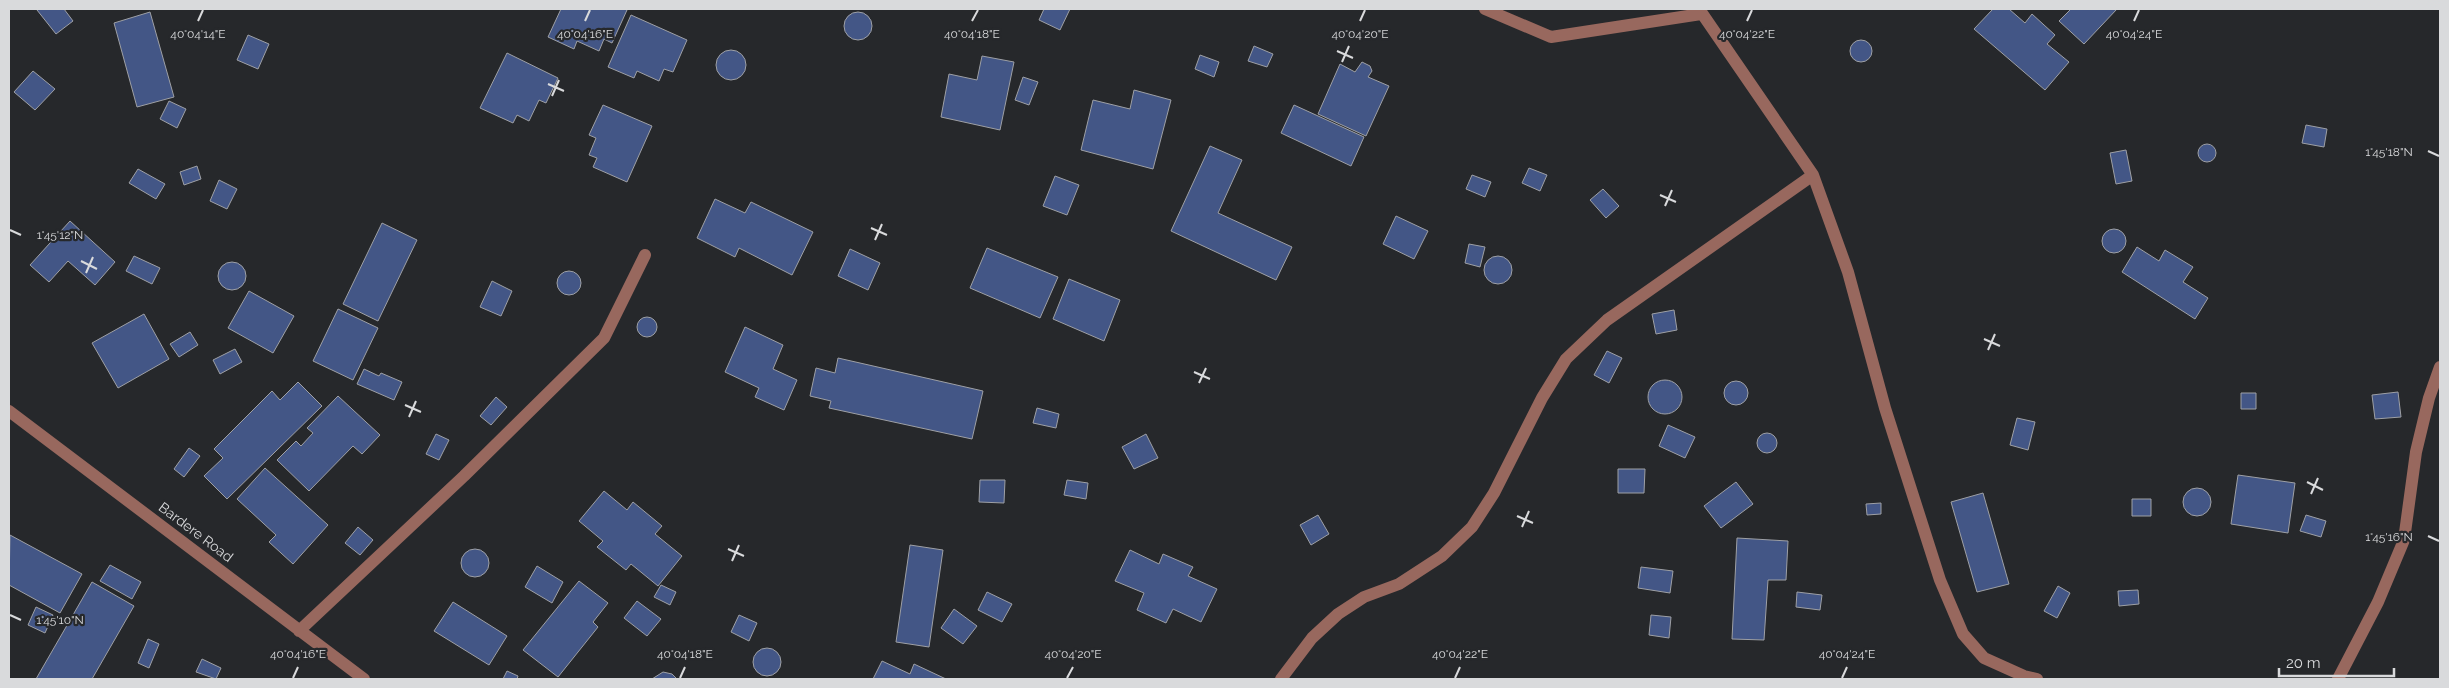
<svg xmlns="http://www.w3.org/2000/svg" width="2449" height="688" viewBox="0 0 2449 688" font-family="Raleway,sans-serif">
<rect width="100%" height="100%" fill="#26282b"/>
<path fill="#435686" stroke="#9ea0a5" d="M 39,9 L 64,9 L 73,21 L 56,34 L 37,10 Z
M 561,9 L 624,9 L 627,10 L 612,43 L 604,39 L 599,51 L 577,41 L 574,49 L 548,37 Z
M 1044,9 L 1070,9 L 1060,30 L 1039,20 Z
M 1993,9 L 2009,9 L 2025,23 L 2032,14 L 2055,35 L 2047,44 L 2069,62 L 2045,90 L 1974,29 Z
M 2071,9 L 2117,9 L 2084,44 L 2059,21 Z
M 150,12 L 174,97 L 137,107 L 114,23 Z
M844 26a14 14 0 1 1 28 0a14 14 0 1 1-28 0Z
M 631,15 L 687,40 L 673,72 L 664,69 L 659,81 L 637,71 L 634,78 L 608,67 Z
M 248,35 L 269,44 L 258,69 L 237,60 Z
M1850 51a11 11 0 1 1 22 0a11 11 0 1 1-22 0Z
M 1254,46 L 1273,54 L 1267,67 L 1248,61 Z
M716 65a15 15 0 1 1 30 0a15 15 0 1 1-30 0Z
M 507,53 L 558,78 L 546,103 L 539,100 L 529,121 L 517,115 L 513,123 L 480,108 Z
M 1200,55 L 1219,62 L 1214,77 L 1195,69 Z
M 982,56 L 1014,62 L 1000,130 L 941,117 L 949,74 L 977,80 Z
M 1362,62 L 1370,66 L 1372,71 L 1368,77 L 1389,86 L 1366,136 L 1318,114 L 1340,64 L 1355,72 Z
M 33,71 L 55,89 L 35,110 L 14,92 Z
M 1023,77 L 1038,82 L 1029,105 L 1015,100 Z
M 1134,90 L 1171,100 L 1153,169 L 1081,150 L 1093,100 L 1130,109 Z
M 169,101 L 186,109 L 177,128 L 160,119 Z
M 603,105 L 652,126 L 627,182 L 593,167 L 597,158 L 589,155 L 596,138 L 589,135 Z
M 1294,105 L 1364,137 L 1351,166 L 1281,133 Z
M 2306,125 L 2327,129 L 2324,147 L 2302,143 Z
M2198 153a9 9 0 1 1 18 0a9 9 0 1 1-18 0Z
M 1210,146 L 1242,160 L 1218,213 L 1292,247 L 1276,280 L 1171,231 Z
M 2126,150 L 2132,181 L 2116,184 L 2110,153 Z
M 197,166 L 201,179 L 184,185 L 180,172 Z
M 1529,168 L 1547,175 L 1540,191 L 1522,183 Z
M 138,169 L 165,184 L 156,199 L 129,183 Z
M 1472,175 L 1491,182 L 1485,197 L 1466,189 Z
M 1055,176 L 1079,185 L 1067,215 L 1043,206 Z
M 219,180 L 237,189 L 227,209 L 210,201 Z
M 1603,189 L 1619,206 L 1606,218 L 1590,200 Z
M 715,199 L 745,213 L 751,202 L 813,232 L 792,275 L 739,248 L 735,257 L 697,238 Z
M 1396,216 L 1428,231 L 1414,259 L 1383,244 Z
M 70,221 L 115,262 L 95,285 L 68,261 L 49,282 L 30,265 Z
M 382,223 L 417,240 L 378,321 L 343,304 Z
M2102 241a12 12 0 1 1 24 0a12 12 0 1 1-24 0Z
M 1469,244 L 1485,247 L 1480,267 L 1465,263 Z
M 2137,247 L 2159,261 L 2165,250 L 2193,267 L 2183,282 L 2208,298 L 2195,319 L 2122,272 Z
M 987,248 L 1058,277 L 1040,318 L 970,288 Z
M 850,249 L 880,263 L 868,290 L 838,276 Z
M 134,256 L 160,268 L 152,284 L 126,271 Z
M1484 270a14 14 0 1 1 28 0a14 14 0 1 1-28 0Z
M218 276a14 14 0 1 1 28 0a14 14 0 1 1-28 0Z
M557 283a12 12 0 1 1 24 0a12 12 0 1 1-24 0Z
M 1069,279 L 1120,300 L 1104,341 L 1053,319 Z
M 492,281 L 512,291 L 501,316 L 480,307 Z
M 249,291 L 294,316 L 273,353 L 228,328 Z
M 338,309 L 378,328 L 353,380 L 313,361 Z
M 1674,310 L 1677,330 L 1656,334 L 1652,314 Z
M 144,314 L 169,359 L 118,388 L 92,343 Z
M637 327a10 10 0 1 1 20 0a10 10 0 1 1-20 0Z
M 745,327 L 783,345 L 773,369 L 797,380 L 784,410 L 755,397 L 759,388 L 725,372 Z
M 190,332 L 198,345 L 179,357 L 170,344 Z
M 235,349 L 242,362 L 220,374 L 213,360 Z
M 1607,351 L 1622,358 L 1609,383 L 1594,375 Z
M 838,358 L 983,391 L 972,439 L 829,408 L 831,401 L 810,396 L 816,368 L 835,373 Z
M 364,369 L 379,376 L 381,373 L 402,382 L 394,400 L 357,384 Z
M1648 397a17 17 0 1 1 34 0a17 17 0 1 1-34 0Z
M1724 393a12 12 0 1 1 24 0a12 12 0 1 1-24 0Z
M 298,382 L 322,406 L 227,499 L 204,476 L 223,458 L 214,449 L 272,391 L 280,400 Z
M 2398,392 L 2401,417 L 2375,419 L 2372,395 Z
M 2241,393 L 2256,393 L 2256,409 L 2241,409 Z
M 338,396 L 380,435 L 362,454 L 353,446 L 309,491 L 277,460 L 296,441 L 301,446 L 313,433 L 307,428 Z
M 496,397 L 507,407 L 491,425 L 480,416 Z
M 1037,408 L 1059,414 L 1056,428 L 1033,423 Z
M 2017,418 L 2035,422 L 2028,450 L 2010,445 Z
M 1668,425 L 1695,437 L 1685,458 L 1659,446 Z
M1757 443a10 10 0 1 1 20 0a10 10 0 1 1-20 0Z
M 436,434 L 449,440 L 439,460 L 426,454 Z
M 1146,434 L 1158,458 L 1134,469 L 1122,447 Z
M 189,448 L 200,456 L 184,477 L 174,469 Z
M 265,468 L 328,525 L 293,564 L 269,542 L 276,535 L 237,499 Z
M 1618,469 L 1645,469 L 1644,493 L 1618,493 Z
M 2238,475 L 2295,483 L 2288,533 L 2231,524 Z
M 980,480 L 1005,480 L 1004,503 L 979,502 Z
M 1067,480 L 1088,483 L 1086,499 L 1064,495 Z
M 1736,482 L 1753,504 L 1721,528 L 1704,506 Z
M2183 502a14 14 0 1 1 28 0a14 14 0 1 1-28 0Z
M 604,491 L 627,510 L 633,502 L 662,526 L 655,534 L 682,556 L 658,586 L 631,564 L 626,570 L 597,547 L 603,541 L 579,521 Z
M 1983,493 L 2009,584 L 1977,592 L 1951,502 Z
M 2132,499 L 2151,499 L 2151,516 L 2132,516 Z
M 1881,503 L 1881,514 L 1867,515 L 1866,504 Z
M 1318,515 L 1329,534 L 1311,545 L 1300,525 Z
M 2306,515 L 2326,521 L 2321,537 L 2300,531 Z
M 358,527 L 373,540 L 360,555 L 345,543 Z
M 10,535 L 82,574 L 60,613 L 9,585 Z
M 1737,538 L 1788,541 L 1786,580 L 1768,580 L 1764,640 L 1732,639 Z
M 910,545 L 943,550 L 929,647 L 896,642 Z
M461 563a14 14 0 1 1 28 0a14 14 0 1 1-28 0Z
M 1130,550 L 1159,564 L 1163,554 L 1193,567 L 1188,576 L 1217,589 L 1201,622 L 1173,609 L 1166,623 L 1137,610 L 1144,593 L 1115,581 Z
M 110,565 L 141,582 L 132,599 L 100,581 Z
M 537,566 L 563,582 L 552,603 L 525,587 Z
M 1641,567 L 1673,571 L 1670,593 L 1638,588 Z
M 579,581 L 608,603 L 593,622 L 598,627 L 558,677 L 523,650 Z
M 92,582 L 134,606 L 92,679 L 36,679 Z
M 661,585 L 676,592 L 670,605 L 654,597 Z
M 2058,586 L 2070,593 L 2057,618 L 2044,611 Z
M 2138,590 L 2139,604 L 2119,606 L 2118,591 Z
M 987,592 L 1012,604 L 1002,622 L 978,610 Z
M 1797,592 L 1822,595 L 1820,610 L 1796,607 Z
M 637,601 L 661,619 L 647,636 L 624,618 Z
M 453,602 L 507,636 L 489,665 L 434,631 Z
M 36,607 L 53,615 L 45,633 L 28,625 Z
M 954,609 L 977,626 L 963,644 L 941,628 Z
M 739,615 L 757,623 L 749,641 L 731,632 Z
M 1651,615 L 1671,617 L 1669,638 L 1649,635 Z
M 148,639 L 159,644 L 149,668 L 138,663 Z
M753 662a14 14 0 1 1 28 0a14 14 0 1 1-28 0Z
M 202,659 L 221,668 L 216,679 L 196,672 Z
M 882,661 L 910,674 L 914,664 L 946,679 L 873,679 Z
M 507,671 L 518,676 L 517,679 L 503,679 Z
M 663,672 L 672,674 L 677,679 L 652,679 Z"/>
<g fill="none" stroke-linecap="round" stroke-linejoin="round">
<path stroke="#98685e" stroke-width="12" d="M 1485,9 L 1551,37 L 1701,14
M 1699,9 L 1813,175 L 1848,272 L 1885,408 L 1940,580 L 1963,634 L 1984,658 L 2024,676 L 2037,679
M 9,411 L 364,679
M 299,631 L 464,476 L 604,338 L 645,255
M 1281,679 L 1312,638 L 1338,614 L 1364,597 L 1399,584 L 1442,556 L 1472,527 L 1494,493 L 1542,398 L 1566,359 L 1607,320 L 1813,175
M 2338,679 L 2378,602 L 2404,540 L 2416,452 L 2429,398 L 2440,367"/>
</g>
<path fill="none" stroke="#d9dadc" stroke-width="2" d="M 198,21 L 203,10M 585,21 L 590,10M 972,21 L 978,10M 1360,21 L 1365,10M 1747,21 L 1752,10M 2134,21 L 2139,10M 1337,51 L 1353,58M 1342,62 L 1349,46M 548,84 L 564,91M 552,96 L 559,80M 2428,151 L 2439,156M 1660,195 L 1676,202M 1665,206 L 1672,190M 871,228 L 887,235M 10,230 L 21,235M 875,240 L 882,224M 81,261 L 97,269M 86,273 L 93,257M 1984,339 L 2000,346M 1988,350 L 1995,334M 1194,372 L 1210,379M 1199,383 L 1206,368M 405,405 L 421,412M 409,417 L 416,401M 2307,482 L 2323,490M 2311,494 L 2318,478M 1517,516 L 1533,523M 1522,527 L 1529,511M 2428,536 L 2439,541M 728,549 L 744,556M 732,561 L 739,545M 10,615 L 21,620M 293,678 L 298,667M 680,678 L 685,667M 1067,678 L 1073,667M 1455,678 L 1460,667M 1842,678 L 1847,667"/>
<g text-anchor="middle" stroke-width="4.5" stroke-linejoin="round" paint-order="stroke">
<g font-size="14" fill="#d9dadc" stroke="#26282b">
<text transform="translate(196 532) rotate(37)" y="5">Bardere Road</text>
</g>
</g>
<g font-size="12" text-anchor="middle" fill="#d9dadc" stroke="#26282b" stroke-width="4.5" stroke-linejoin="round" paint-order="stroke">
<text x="198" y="38">40°04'14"E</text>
<text x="585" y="38">40°04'16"E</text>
<text x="972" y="38">40°04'18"E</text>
<text x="1360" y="38">40°04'20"E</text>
<text x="2134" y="38">40°04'24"E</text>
<text x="1747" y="38">40°04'22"E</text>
<text x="2389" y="156">1°45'18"N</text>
<text x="60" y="239">1°45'12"N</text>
<text x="2389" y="541">1°45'16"N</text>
<text x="60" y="624">1°45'10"N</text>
<text x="298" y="658">40°04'16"E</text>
<text x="685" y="658">40°04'18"E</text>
<text x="1073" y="658">40°04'20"E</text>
<text x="1460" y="658">40°04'22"E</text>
<text x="1847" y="658">40°04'24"E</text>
</g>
<rect width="2449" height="688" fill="none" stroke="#d9dadc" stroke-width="20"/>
<path d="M2279 668v8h115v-8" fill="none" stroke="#d9dadc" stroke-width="2.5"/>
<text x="2286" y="668" font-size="15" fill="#d9dadc" stroke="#26282b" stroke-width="4" paint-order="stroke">20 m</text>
</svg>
